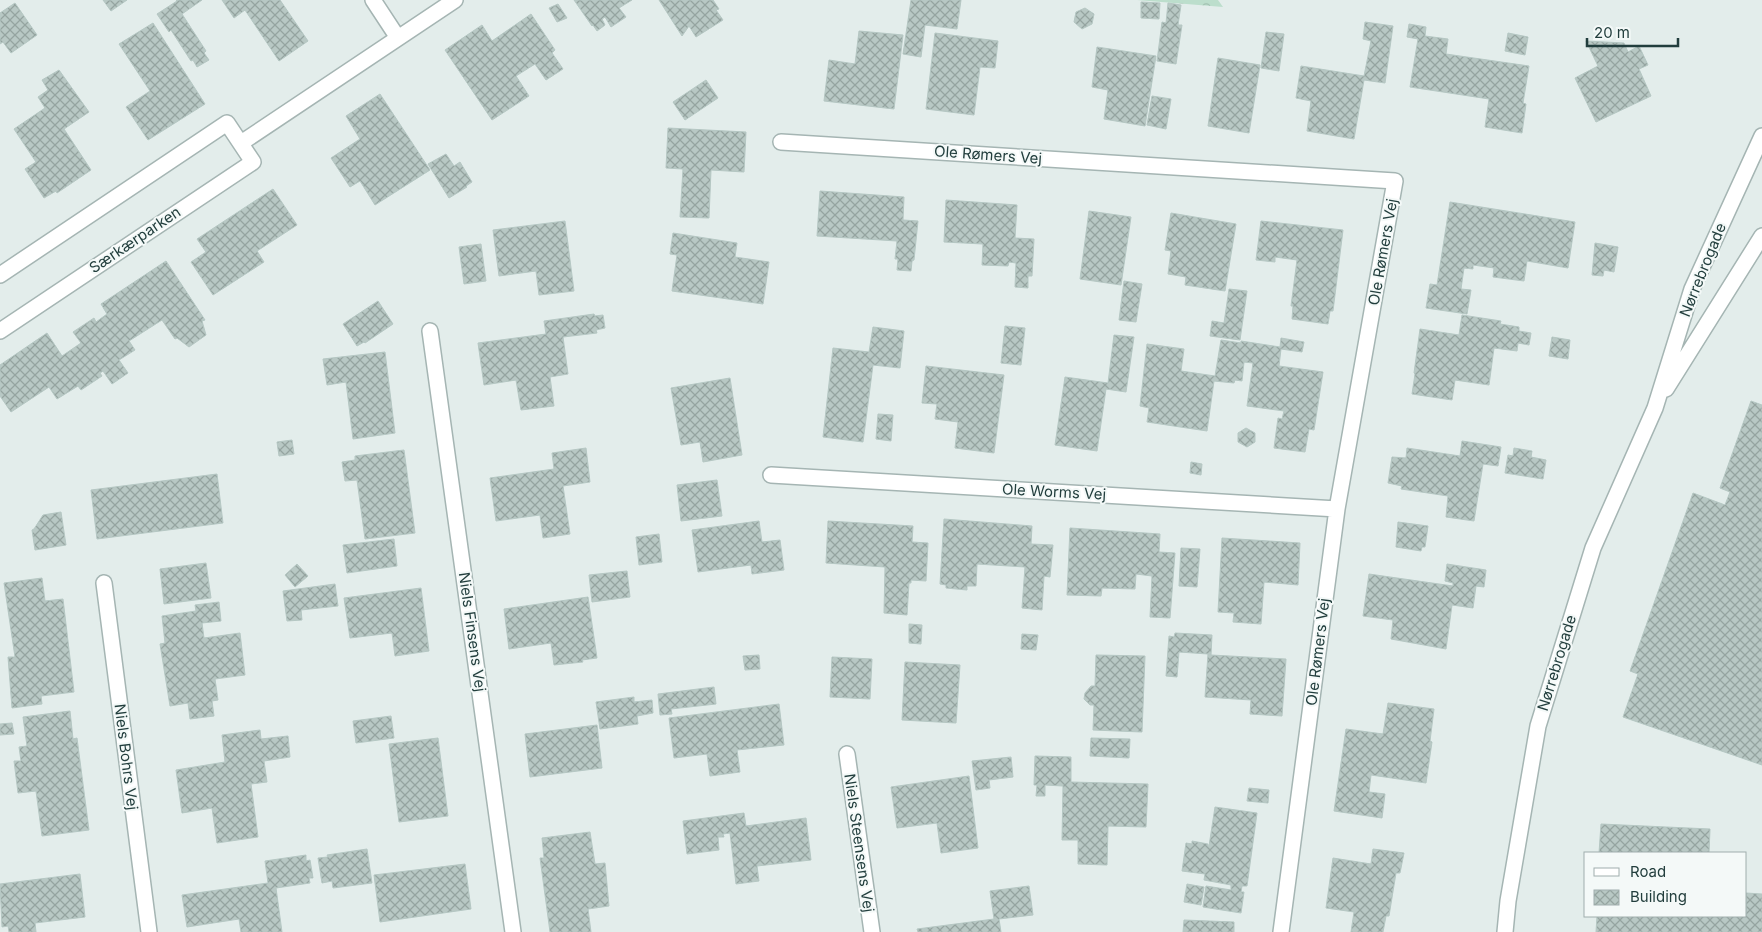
<svg xmlns="http://www.w3.org/2000/svg" width="1762" height="932" viewBox="0 0 1762 932" font-family="Inter,sans-serif">
<defs>
<pattern id="forest-crowns" width="20" height="18" patternUnits="userSpaceOnUse" patternTransform="scale(1.25)"><rect width="20" height="18" fill="#bcdecc"/><path d="M2 6a3 3 0 1 1 6 0M12 15a3 3 0 1 1 6 0" fill="none" stroke="#a1c0b0"/></pattern>
<pattern id="building-cross-hatch" width="8" height="8" patternUnits="userSpaceOnUse" patternTransform="scale(1.25)"><rect width="8" height="8" fill="#b8c8c4"/><path d="M0 0l8 8M0 8l8-8" fill="none" stroke="#95a4a0"/></pattern>
</defs>
<rect width="100%" height="100%" fill="#e3edeb"/>
<path fill="url(#forest-crowns)" d="M 1137,0 L 1218,0 L 1223,7 Z"/>
<path fill="url(#building-cross-hatch)" stroke="#b5c7c3" d="M 103,0 L 127,0 L 111,11 Z
M 176,0 L 202,0 L 182,14 L 206,51 L 204,53 L 209,60 L 197,67 L 193,60 L 191,61 L 171,30 L 169,32 L 157,14 L 177,1 Z
M 222,0 L 280,0 L 308,41 L 279,61 L 245,10 L 234,18 Z
M 574,0 L 632,0 L 619,8 L 626,17 L 611,27 L 605,17 L 602,19 L 605,25 L 597,31 L 593,25 L 592,26 Z
M 659,0 L 713,0 L 719,9 L 716,10 L 723,20 L 696,37 L 689,26 L 682,36 Z
M 911,0 L 961,0 L 957,29 L 925,25 L 921,57 L 903,54 Z
M 1141,2 L 1160,3 L 1159,19 L 1141,18 Z
M 15,3 L 37,35 L 11,53 L 3,42 L 0,44 L 0,13 Z
M 1168,3 L 1181,5 L 1178,25 L 1182,25 L 1176,64 L 1157,61 L 1162,22 L 1166,23 Z
M 558,4 L 567,18 L 557,22 L 549,8 Z
M 1085,8 L 1094,14 L 1092,24 L 1082,29 L 1074,22 L 1076,12 Z
M 531,14 L 555,50 L 552,53 L 563,69 L 546,80 L 535,64 L 516,76 L 529,96 L 492,120 L 445,50 L 482,25 L 492,41 Z
M 1365,22 L 1393,26 L 1385,83 L 1364,80 L 1354,139 L 1307,131 L 1311,101 L 1296,98 L 1301,66 L 1364,76 L 1371,41 L 1363,39 Z
M 153,23 L 205,104 L 148,140 L 126,107 L 150,91 L 119,44 Z
M 1409,24 L 1426,27 L 1425,36 L 1448,39 L 1446,54 L 1529,66 L 1523,103 L 1526,104 L 1522,133 L 1485,127 L 1489,99 L 1410,87 L 1418,39 L 1407,37 Z
M 859,31 L 903,35 L 894,109 L 824,101 L 829,60 L 855,64 Z
M 1266,32 L 1284,34 L 1279,71 L 1261,68 Z
M 935,33 L 998,41 L 995,68 L 980,67 L 974,115 L 926,109 Z
M 1508,33 L 1528,37 L 1525,55 L 1505,51 Z
M 1586,41 L 1624,43 L 1628,52 L 1639,46 L 1648,65 L 1639,69 L 1651,96 L 1596,122 L 1575,78 L 1598,66 Z
M 1097,47 L 1156,56 L 1145,126 L 1104,119 L 1108,90 L 1092,87 Z
M 1218,58 L 1260,65 L 1249,133 L 1208,126 Z
M 59,70 L 89,112 L 64,129 L 91,170 L 57,193 L 56,191 L 44,198 L 25,169 L 36,162 L 14,129 L 45,108 L 38,97 L 48,90 L 42,80 Z
M 706,80 L 718,98 L 685,120 L 673,102 Z
M 380,94 L 430,170 L 375,205 L 360,181 L 350,187 L 331,158 L 360,139 L 346,116 Z
M 1152,96 L 1171,99 L 1166,129 L 1147,125 Z
M 668,128 L 746,132 L 744,172 L 711,170 L 709,218 L 680,217 L 683,169 L 666,168 Z
M 446,154 L 454,166 L 460,162 L 472,182 L 466,186 L 467,187 L 449,198 L 428,164 Z
M 273,189 L 297,225 L 257,251 L 264,262 L 213,295 L 191,262 L 206,252 L 197,239 Z
M 820,191 L 904,197 L 903,220 L 918,221 L 914,260 L 912,261 L 911,271 L 897,270 L 898,259 L 895,259 L 897,241 L 817,236 Z
M 946,200 L 1017,205 L 1015,238 L 1034,239 L 1032,276 L 1028,276 L 1028,288 L 1015,287 L 1016,263 L 1009,262 L 1008,266 L 982,265 L 983,244 L 944,242 Z
M 1450,202 L 1575,222 L 1568,268 L 1527,261 L 1524,281 L 1493,277 L 1494,268 L 1473,265 L 1473,269 L 1464,268 L 1461,289 L 1471,290 L 1467,314 L 1426,308 L 1430,284 L 1437,285 Z
M 1089,211 L 1131,217 L 1121,285 L 1080,279 Z
M 1171,213 L 1236,224 L 1225,291 L 1185,285 L 1186,277 L 1168,274 L 1171,251 L 1165,250 Z
M 565,221 L 574,291 L 539,295 L 536,271 L 499,276 L 493,230 Z
M 1261,221 L 1343,230 L 1333,311 L 1330,311 L 1328,324 L 1292,319 L 1293,306 L 1291,306 L 1297,260 L 1275,257 L 1275,262 L 1256,260 Z
M 673,233 L 737,243 L 735,257 L 769,262 L 763,304 L 672,291 L 677,255 L 670,254 Z
M 1595,243 L 1618,247 L 1614,272 L 1604,270 L 1603,276 L 1592,275 Z
M 481,244 L 486,281 L 464,284 L 459,247 Z
M 166,261 L 205,320 L 202,321 L 206,335 L 189,347 L 177,338 L 175,339 L 162,320 L 129,341 L 135,350 L 119,360 L 128,373 L 112,384 L 103,371 L 100,373 L 102,376 L 81,390 L 78,386 L 57,399 L 49,387 L 11,412 L 0,396 L 0,365 L 47,333 L 62,356 L 81,343 L 73,332 L 94,318 L 96,322 L 107,314 L 101,304 Z
M 1124,281 L 1142,284 L 1136,322 L 1119,320 Z
M 1229,289 L 1247,291 L 1240,340 L 1210,336 L 1212,321 L 1224,323 Z
M 378,301 L 393,324 L 365,343 L 364,342 L 357,346 L 343,324 Z
M 594,314 L 595,316 L 603,315 L 605,328 L 596,330 L 597,333 L 563,337 L 568,374 L 550,377 L 554,406 L 521,410 L 516,380 L 484,385 L 478,343 L 546,334 L 544,321 Z
M 1462,315 L 1501,321 L 1500,324 L 1519,327 L 1519,331 L 1531,333 L 1529,345 L 1518,343 L 1517,351 L 1494,348 L 1489,385 L 1455,380 L 1452,400 L 1412,394 L 1415,374 L 1414,373 L 1420,329 L 1459,335 Z
M 1005,326 L 1025,328 L 1021,365 L 1001,363 Z
M 873,327 L 904,331 L 900,368 L 873,365 L 863,442 L 823,437 L 833,348 L 869,352 Z
M 1114,335 L 1134,337 L 1126,392 L 1106,389 L 1097,451 L 1055,445 L 1065,377 L 1108,383 Z
M 1552,337 L 1570,340 L 1568,359 L 1549,356 Z
M 1281,338 L 1304,342 L 1302,352 L 1281,349 L 1279,366 L 1323,372 L 1314,430 L 1309,429 L 1305,452 L 1274,448 L 1278,418 L 1282,419 L 1284,411 L 1247,406 L 1253,363 L 1244,362 L 1242,381 L 1235,380 L 1234,383 L 1214,381 L 1207,431 L 1147,422 L 1149,408 L 1140,406 L 1147,344 L 1184,349 L 1181,371 L 1215,376 L 1221,340 L 1241,343 L 1241,341 L 1280,347 Z
M 385,352 L 395,433 L 353,439 L 346,382 L 327,385 L 323,359 Z
M 926,366 L 1004,375 L 994,453 L 955,448 L 958,422 L 935,419 L 937,404 L 922,403 Z
M 730,378 L 742,455 L 703,462 L 700,442 L 681,445 L 671,388 Z
M 1751,401 L 1762,405 L 1762,765 L 1623,717 L 1638,674 L 1630,671 L 1693,493 L 1725,505 L 1730,492 L 1720,488 Z
M 878,414 L 893,415 L 891,441 L 876,439 Z
M 1246,428 L 1255,433 L 1255,442 L 1247,447 L 1238,442 L 1238,433 Z
M 292,440 L 294,454 L 279,456 L 277,442 Z
M 1462,441 L 1501,447 L 1498,466 L 1483,464 L 1474,521 L 1446,517 L 1448,496 L 1401,489 L 1402,486 L 1388,483 L 1392,457 L 1406,458 L 1407,448 L 1460,456 Z
M 586,448 L 590,482 L 563,486 L 570,534 L 543,538 L 540,515 L 496,521 L 490,478 L 554,469 L 552,453 Z
M 1514,448 L 1532,451 L 1531,457 L 1546,460 L 1543,479 L 1505,473 L 1508,455 L 1513,456 Z
M 404,450 L 415,533 L 365,539 L 357,480 L 345,481 L 342,462 L 355,460 L 355,456 Z
M 1191,462 L 1202,464 L 1201,475 L 1190,473 Z
M 217,474 L 223,523 L 97,539 L 91,490 Z
M 717,480 L 722,516 L 681,521 L 677,485 Z
M 61,512 L 66,545 L 35,550 L 32,530 L 34,529 L 43,515 Z
M 944,519 L 1032,526 L 1031,544 L 1053,545 L 1050,577 L 1044,576 L 1042,610 L 1022,608 L 1025,567 L 977,564 L 976,586 L 967,586 L 967,590 L 946,588 L 946,585 L 940,584 Z
M 759,521 L 762,542 L 780,540 L 784,570 L 752,574 L 751,565 L 698,572 L 692,530 Z
M 828,521 L 913,526 L 912,542 L 928,543 L 926,581 L 911,580 L 911,583 L 909,583 L 907,615 L 884,613 L 885,567 L 826,563 Z
M 1398,522 L 1428,526 L 1425,547 L 1422,547 L 1421,551 L 1396,547 Z
M 1070,528 L 1160,534 L 1159,552 L 1175,553 L 1170,618 L 1150,617 L 1152,576 L 1136,574 L 1135,589 L 1102,588 L 1101,596 L 1067,595 Z
M 659,534 L 662,562 L 639,565 L 636,537 Z
M 1222,538 L 1300,543 L 1298,585 L 1264,582 L 1261,624 L 1233,622 L 1234,613 L 1218,612 Z
M 394,539 L 397,566 L 347,573 L 343,545 Z
M 1181,548 L 1200,549 L 1197,587 L 1179,586 Z
M 206,563 L 211,598 L 164,604 L 160,569 Z
M 297,564 L 308,576 L 295,587 L 285,575 Z
M 1447,564 L 1486,570 L 1484,587 L 1476,586 L 1473,608 L 1452,605 L 1446,649 L 1391,639 L 1393,620 L 1363,616 L 1369,574 L 1453,586 L 1453,583 L 1445,581 Z
M 627,571 L 630,597 L 592,602 L 589,575 Z
M 42,578 L 45,601 L 63,599 L 74,692 L 41,696 L 42,704 L 12,708 L 8,657 L 15,657 L 4,583 Z
M 335,584 L 338,606 L 301,610 L 302,620 L 287,621 L 283,591 Z
M 421,588 L 429,651 L 395,656 L 392,633 L 350,638 L 344,598 Z
M 588,597 L 597,658 L 582,660 L 583,662 L 554,665 L 551,643 L 509,649 L 504,609 Z
M 219,602 L 221,621 L 202,623 L 204,638 L 240,633 L 245,675 L 215,679 L 218,700 L 212,701 L 214,716 L 190,719 L 188,703 L 170,706 L 160,644 L 165,643 L 162,616 L 196,611 L 195,605 Z
M 909,624 L 922,625 L 921,644 L 909,643 Z
M 1175,633 L 1212,635 L 1211,655 L 1286,659 L 1282,716 L 1250,714 L 1251,700 L 1205,697 L 1208,654 L 1179,652 L 1177,677 L 1166,676 L 1169,636 L 1174,637 Z
M 1022,634 L 1038,635 L 1036,650 L 1021,649 Z
M 759,655 L 760,669 L 745,670 L 743,656 Z
M 1096,655 L 1145,656 L 1142,732 L 1093,730 L 1094,705 L 1090,705 L 1084,699 L 1085,693 L 1091,686 L 1095,686 Z
M 832,657 L 872,659 L 870,699 L 830,697 Z
M 905,662 L 960,665 L 956,723 L 902,720 Z
M 714,687 L 716,704 L 671,709 L 672,714 L 660,715 L 658,694 Z
M 634,697 L 634,702 L 652,700 L 653,713 L 637,716 L 638,724 L 600,729 L 596,702 Z
M 1388,703 L 1434,709 L 1430,741 L 1432,742 L 1426,783 L 1371,775 L 1369,792 L 1385,794 L 1382,818 L 1334,811 L 1346,729 L 1383,734 Z
M 779,704 L 784,745 L 737,750 L 740,772 L 710,776 L 707,754 L 674,758 L 669,718 Z
M 70,711 L 73,739 L 77,738 L 89,830 L 42,836 L 36,791 L 18,793 L 14,761 L 21,761 L 19,747 L 27,746 L 23,717 Z
M 391,716 L 394,738 L 356,743 L 353,721 Z
M 12,723 L 14,734 L 0,735 L 0,724 Z
M 597,725 L 602,768 L 530,777 L 525,734 Z
M 260,730 L 261,739 L 288,736 L 290,757 L 264,761 L 267,782 L 251,784 L 258,837 L 217,843 L 212,808 L 182,813 L 176,770 L 225,762 L 222,735 Z
M 438,738 L 448,816 L 399,822 L 389,744 Z
M 1091,738 L 1130,739 L 1129,758 L 1090,756 Z
M 1035,756 L 1071,757 L 1071,782 L 1148,784 L 1146,827 L 1108,826 L 1107,865 L 1078,864 L 1078,840 L 1062,840 L 1063,786 L 1045,785 L 1045,796 L 1036,796 L 1037,785 L 1034,785 Z
M 1011,757 L 1013,777 L 989,780 L 990,788 L 976,790 L 972,761 Z
M 969,776 L 978,848 L 941,853 L 937,823 L 897,828 L 891,787 Z
M 1249,788 L 1269,790 L 1268,803 L 1247,801 Z
M 1215,807 L 1257,813 L 1247,886 L 1242,886 L 1241,892 L 1244,892 L 1241,913 L 1203,907 L 1206,886 L 1231,890 L 1231,885 L 1204,880 L 1205,874 L 1182,871 L 1186,843 L 1192,844 L 1192,841 L 1208,844 L 1208,846 L 1209,846 Z
M 744,813 L 746,826 L 806,818 L 811,860 L 757,866 L 759,881 L 736,884 L 730,833 L 723,834 L 724,837 L 718,837 L 719,850 L 687,854 L 683,821 Z
M 1601,824 L 1710,829 L 1709,853 L 1599,853 Z
M 590,832 L 595,864 L 605,863 L 609,906 L 588,909 L 591,932 L 550,932 L 540,858 L 544,858 L 542,838 Z
M 367,849 L 372,883 L 333,888 L 332,881 L 322,883 L 318,858 L 328,857 L 327,855 Z
M 1373,849 L 1404,853 L 1400,873 L 1396,873 L 1389,916 L 1386,916 L 1383,932 L 1351,932 L 1354,912 L 1326,908 L 1333,858 L 1371,864 Z
M 306,855 L 306,861 L 310,860 L 313,878 L 309,878 L 310,883 L 276,888 L 282,932 L 241,932 L 239,919 L 187,927 L 182,895 L 268,883 L 265,861 Z
M 465,864 L 471,909 L 380,922 L 374,875 Z
M 80,874 L 85,917 L 35,923 L 36,932 L 9,932 L 8,926 L 2,927 L 0,884 Z
M 1187,884 L 1204,887 L 1201,905 L 1184,902 Z
M 1029,886 L 1033,915 L 999,919 L 1001,932 L 918,932 L 917,929 L 994,919 L 990,891 Z
M 1746,893 L 1762,894 L 1762,932 L 1596,932 L 1597,916 L 1746,916 Z
M 1184,920 L 1234,922 L 1234,932 L 1183,932 Z"/>
<g fill="none" stroke-linecap="round" stroke-linejoin="round">
<g stroke="#a5b5b3" stroke-width="18">
<path id="minor" d="M 373,0 L 398,38
M 781,142 L 1395,181 L 1337,509 L 1281,932
M 241,143 L 455,0
M 0,275 L 227,123 L 253,162 L 0,331
M 430,331 L 513,932
M 771,475 L 1337,509
M 104,583 L 149,932
M 847,754 L 872,932"/>
</g>
<g stroke="#a5b5b3" stroke-width="18">
<path id="tertiary" d="M 1666,389 L 1762,236
M 1505,932 L 1508,901 L 1538,726 L 1593,548 L 1655,408 L 1692,289 L 1762,136"/>
</g>
<use href="#minor" stroke="#fff" stroke-width="15"/>
<use href="#tertiary" stroke="#fff" stroke-width="15"/>
</g>
<g text-anchor="middle" stroke-width="4" stroke-linejoin="round" paint-order="stroke">
<g font-size="15" fill="#223e3d" stroke="#f4f9f8">
<text transform="translate(988 155) rotate(4)" y="5">Ole Rømers Vej</text>
<text transform="translate(135 240) rotate(-34)" y="5">Særkærparken</text>
<text transform="translate(1383 252) rotate(-80)" y="5">Ole Rømers Vej</text>
<text transform="translate(1703 270) rotate(-68)" y="5">Nørrebrogade</text>
<text transform="translate(1054 492) rotate(3)" y="5">Ole Worms Vej</text>
<text transform="translate(472 632) rotate(82)" y="5">Niels Finsens Vej</text>
<text transform="translate(1318 652) rotate(-83)" y="5">Ole Rømers Vej</text>
<text transform="translate(1557 663) rotate(-73)" y="5">Nørrebrogade</text>
<text transform="translate(126 757) rotate(83)" y="5">Niels Bohrs Vej</text>
<text transform="translate(859 843) rotate(82)" y="5">Niels Steensens Vej</text>
</g>
</g>
<rect x="1584" y="852" width="162" height="65" fill="#f4f9f8" stroke="#a0aead"/>
<rect x="1594" y="868" width="25" height="8" fill="#ffffff" stroke="#a0aead"/>
<text x="1630" y="877" font-size="15" fill="#223e3d">Road</text>
<rect x="1594" y="890" width="25" height="15" fill="url(#building-cross-hatch)" stroke="#a0aead"/>
<text x="1630" y="902" font-size="15" fill="#223e3d">Building</text>
<path d="M1587 38v8h91v-8" fill="none" stroke="#223e3d" stroke-width="2.5"/>
<text x="1594" y="38" font-size="15" fill="#223e3d" stroke="#f4f9f8" stroke-width="4" paint-order="stroke">20 m</text>
</svg>
